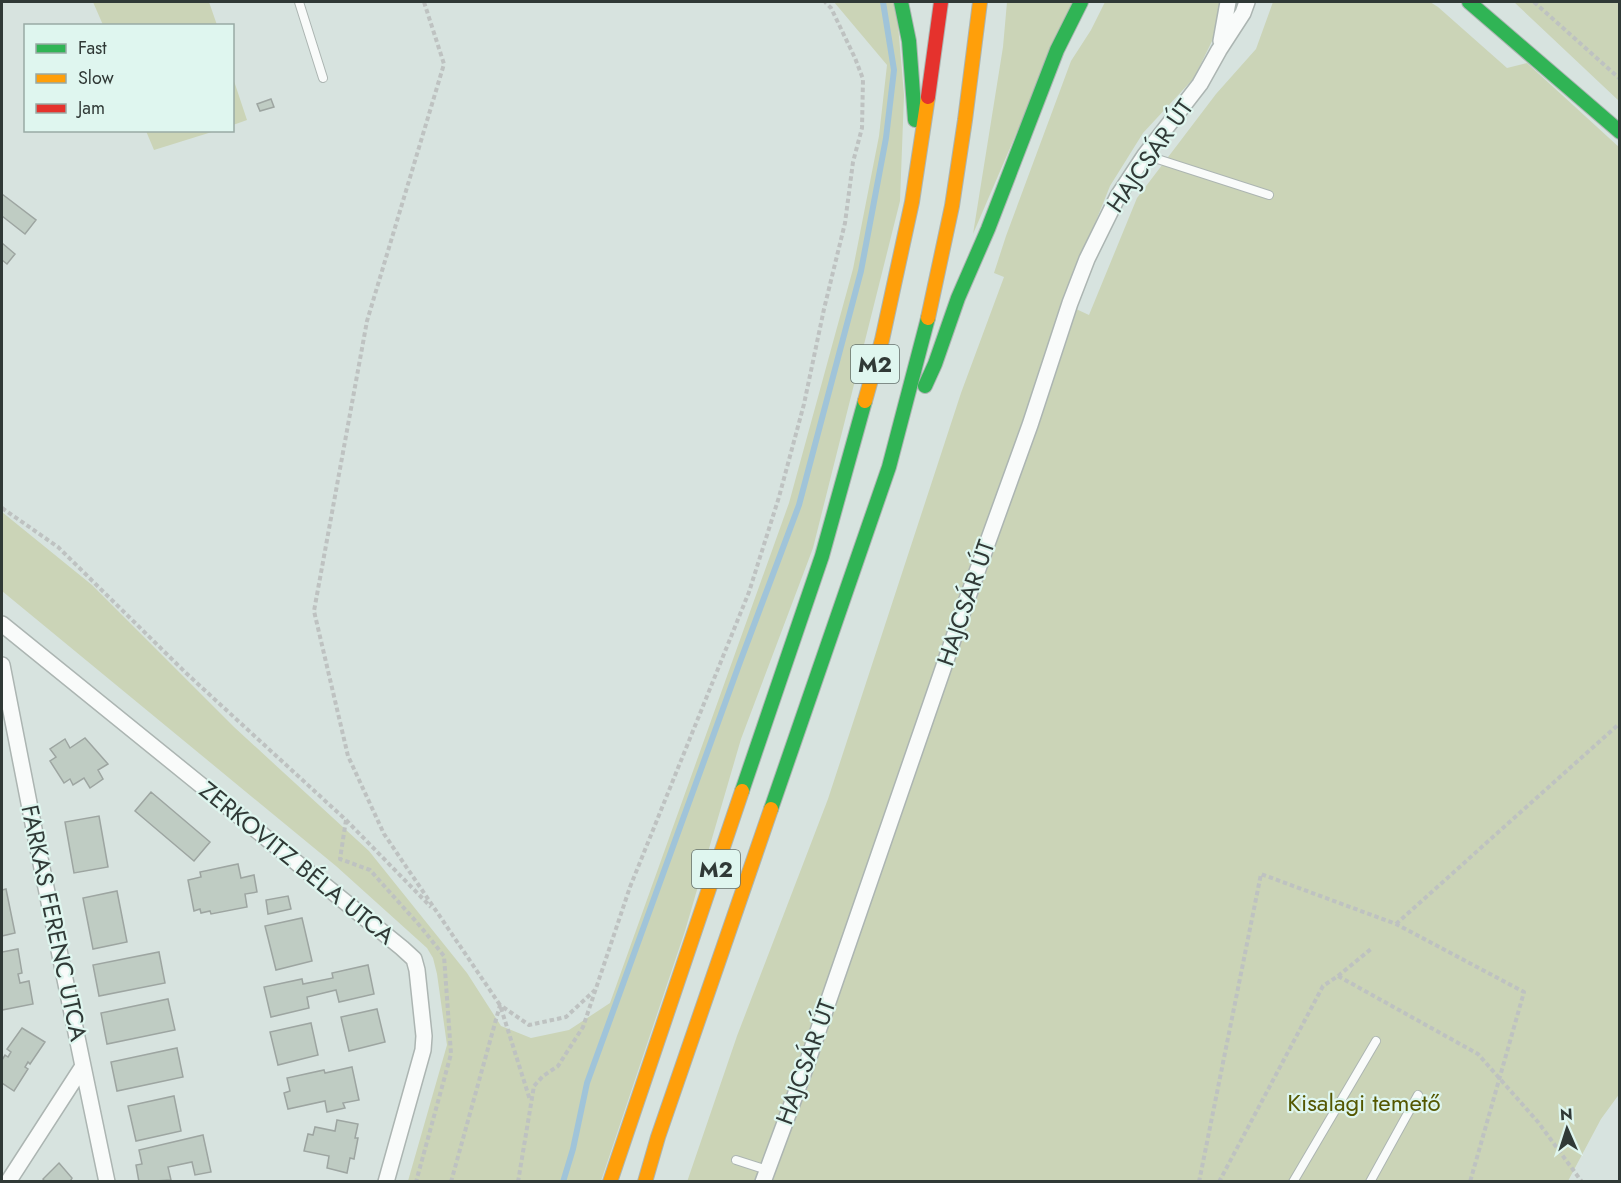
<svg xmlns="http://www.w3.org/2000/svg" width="1621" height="1183" viewBox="0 0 1621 1183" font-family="Jost,sans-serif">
<rect width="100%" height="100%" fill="#d7e3df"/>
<path fill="#cbd4b7" d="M 93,2 L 209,2 L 217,25 L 103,25 Z
M 834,2 L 896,2 L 904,95 L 900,201 L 813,548 L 741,739 L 685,931 L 601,1181 L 408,1181 L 447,1045 L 437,974 L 433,958 L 427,948 L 336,866 L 2,591 L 2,512 L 92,585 L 234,727 L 369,851 L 467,973 L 501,1026 L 531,1038 L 569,1030 L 610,1003 L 789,503 L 853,269 L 879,136 L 887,65 Z
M 1007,2 L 1073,2 L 973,234 L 1003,47 Z
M 1105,2 L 1221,2 L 1213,39 L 1194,78 L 1143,133 L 1110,186 L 1063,303 L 1089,315 L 1137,198 L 1216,94 L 1256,49 L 1273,2 L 1430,2 L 1438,7 L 1507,68 L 1527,63 L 1620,148 L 1620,1093 L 1601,1119 L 1568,1181 L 687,1182 L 737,1036 L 828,799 L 961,393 L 1004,277 L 994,273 L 1006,236 L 1071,61 L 1091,30 Z
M 1514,2 L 1619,2 L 1619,101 Z
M 232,75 L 247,120 L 233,125 L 232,125 Z
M 146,131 L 215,131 L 154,150 Z"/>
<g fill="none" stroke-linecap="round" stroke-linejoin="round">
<path stroke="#a0c4d9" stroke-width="6" d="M 563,1182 L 573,1149 L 587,1083 L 740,662 L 799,505 L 861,271 L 886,138 L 894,70 L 883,2"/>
</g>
<path fill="#bfccc3" stroke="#9da5a1" stroke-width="1.5" d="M 271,99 L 274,107 L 260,111 L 257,104 Z
M 2,194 L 36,220 L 25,234 L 2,216 Z
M 2,243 L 15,254 L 7,264 L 2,260 Z
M 85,738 L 108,764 L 98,770 L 103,779 L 90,788 L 84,778 L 73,785 L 70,779 L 64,783 L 50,761 L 56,757 L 50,749 L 65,739 L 70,748 Z
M 151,792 L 210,842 L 194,861 L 135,811 Z
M 99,816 L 108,867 L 74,873 L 65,822 Z
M 238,864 L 241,878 L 254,875 L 257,892 L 245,894 L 247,907 L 211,914 L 210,911 L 201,913 L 200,909 L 194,911 L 188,880 L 201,877 L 200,872 Z
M 6,889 L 15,933 L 2,936 L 2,890 Z
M 117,891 L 127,942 L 93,949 L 83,898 Z
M 288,896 L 291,909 L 268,914 L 266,900 Z
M 302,918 L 312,961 L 276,970 L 265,926 Z
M 18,949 L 22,973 L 18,974 L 20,983 L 29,981 L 33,1004 L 2,1010 L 2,952 Z
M 159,952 L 165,983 L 99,996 L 93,965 Z
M 368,965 L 374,994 L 339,1002 L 336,990 L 307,997 L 309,1008 L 271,1017 L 264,987 L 302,979 L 303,984 L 333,978 L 332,973 Z
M 168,999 L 175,1030 L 107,1044 L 101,1013 Z
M 377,1009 L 385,1042 L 349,1051 L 341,1017 Z
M 311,1023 L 318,1055 L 278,1065 L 270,1032 Z
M 22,1028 L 45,1042 L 30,1064 L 28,1062 L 25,1067 L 28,1069 L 14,1091 L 2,1083 L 2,1060 L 5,1055 L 8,1057 L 11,1052 L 7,1049 Z
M 177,1048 L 183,1077 L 117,1091 L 111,1062 Z
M 352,1067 L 359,1100 L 343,1103 L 345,1108 L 327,1112 L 325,1101 L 288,1109 L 284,1093 L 290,1091 L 287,1078 L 324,1070 L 325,1073 Z
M 174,1096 L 181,1131 L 136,1141 L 128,1106 Z
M 337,1120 L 358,1124 L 355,1138 L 358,1138 L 354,1159 L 350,1158 L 347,1173 L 327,1168 L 329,1156 L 304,1151 L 308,1134 L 313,1135 L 315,1127 L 335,1131 Z
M 203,1135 L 211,1172 L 195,1175 L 192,1162 L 168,1167 L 171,1180 L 139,1182 L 136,1165 L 142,1164 L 139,1150 Z
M 59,1163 L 72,1178 L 70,1182 L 45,1182 L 43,1179 Z"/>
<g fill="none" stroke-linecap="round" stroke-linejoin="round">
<g stroke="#acb5b2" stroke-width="10">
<path id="lane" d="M 299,2 L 323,78
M 1145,155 L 1269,195
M 736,1160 L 767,1170
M 1293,1182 L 1376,1041
M 1370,1182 L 1418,1095"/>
</g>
<g stroke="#acb5b2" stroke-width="18">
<path id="street" d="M 1221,41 L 1228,2
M 2,624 L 402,948 L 414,959 L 417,970 L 424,1036 L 423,1050 L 386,1182
M 2,665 L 37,844 L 107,1182
M 8,1182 L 83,1066
M 763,1182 L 806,1066 L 965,605 L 1030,425 L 1070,303 L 1087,259 L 1118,196 L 1145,155 L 1200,84 L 1219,50 L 1243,13 L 1247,2"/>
</g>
<g stroke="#acb5b2" stroke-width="16">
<path id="fast" d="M 901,2 L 909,41 L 915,120
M 1469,2 L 1620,132
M 925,386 L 935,364 L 958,298 L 988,229 L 1057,50 L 1081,2
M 742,791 L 822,556 L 865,401
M 771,809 L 889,467 L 928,318"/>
</g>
<g stroke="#acb5b2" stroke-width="16">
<path id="slow" d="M 928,318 L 952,206 L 965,120 L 980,2
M 865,401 L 882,340 L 912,202 L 928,97
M 610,1182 L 742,791
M 645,1182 L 658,1137 L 771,809"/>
</g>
<g stroke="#acb5b2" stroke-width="16">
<path id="jam" d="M 928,97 L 941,2"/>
</g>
<path stroke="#bec2c1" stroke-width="4" stroke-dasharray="4.5 3" stroke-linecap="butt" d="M 424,2 L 444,64 L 367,321 L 314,611 L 348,756 L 384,834 L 500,1005 L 530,1100
M 1534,2 L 1620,79
M 2,508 L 58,547 L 186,673 L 346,820 L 431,907
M 346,820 L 340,859 L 370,870 L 420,926 L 444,956 L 451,1054 L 416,1182
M 1396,924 L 1620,723
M 1338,976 L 1371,949
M 451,1182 L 500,1005 L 529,1025 L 566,1017 L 595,990
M 518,1182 L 534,1086 L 543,1076 L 558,1066 L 583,1027 L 630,887 L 749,592 L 779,497 L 804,404 L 824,309 L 845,223 L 853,162 L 862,128 L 863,79 L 855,58 L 831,8 L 825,2
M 1199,1182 L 1261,874 L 1396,924 L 1524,992 L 1470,1182
M 1219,1182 L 1323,986 L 1338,976 L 1478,1054 L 1538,1122 L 1582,1182"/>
<use href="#lane" stroke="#f9fbfa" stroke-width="8"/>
<use href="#street" stroke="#f9fbfa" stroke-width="15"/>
<use href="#fast" stroke="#30b455" stroke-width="14"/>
<use href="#slow" stroke="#ff9f0a" stroke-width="14"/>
<use href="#jam" stroke="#e5322d" stroke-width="14"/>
</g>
<g text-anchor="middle" stroke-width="4.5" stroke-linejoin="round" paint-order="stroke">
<g fill="#dff6ef" stroke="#64726e" stroke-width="1.5">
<rect x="851" y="345" width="48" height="38" rx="4.5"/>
<rect x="692" y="850" width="48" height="38" rx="4.5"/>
</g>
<g font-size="22" font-weight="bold" fill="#303936">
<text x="875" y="372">M2</text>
<text x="716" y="877">M2</text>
</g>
<g font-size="24" fill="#303936" stroke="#dff6ef">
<text transform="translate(1150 156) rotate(-55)" y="8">HAJCSÁR ÚT</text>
<text transform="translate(966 603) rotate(-71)" y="8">HAJCSÁR ÚT</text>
<text transform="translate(297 863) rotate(39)" y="8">ZERKOVITZ BÉLA UTCA</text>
<text transform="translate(54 923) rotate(78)" y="8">FARKAS FERENC UTCA</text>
<text transform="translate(806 1062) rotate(-70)" y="8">HAJCSÁR ÚT</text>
</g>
<g font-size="24" fill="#545700" stroke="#dff6ef">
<text x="1364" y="1111">Kisalagi temető</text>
</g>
</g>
<rect width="1621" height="1183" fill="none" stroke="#303936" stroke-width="6"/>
<rect x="24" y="24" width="210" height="108" fill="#dff6ef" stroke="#99aaa5" stroke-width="1.5"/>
<rect x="36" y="44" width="30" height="9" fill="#30b455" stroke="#99aaa5" stroke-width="1.5"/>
<text x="78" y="54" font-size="18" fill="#303936">Fast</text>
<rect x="36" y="74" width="30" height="9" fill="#ff9f0a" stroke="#99aaa5" stroke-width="1.5"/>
<text x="78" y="84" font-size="18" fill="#303936">Slow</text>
<rect x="36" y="104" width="30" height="9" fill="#e5322d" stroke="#99aaa5" stroke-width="1.5"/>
<text x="78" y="114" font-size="18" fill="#303936">Jam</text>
<g transform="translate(1567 1129) rotate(357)" stroke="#dff6ef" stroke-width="4.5" paint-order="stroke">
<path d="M0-4.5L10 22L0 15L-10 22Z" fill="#303936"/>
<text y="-9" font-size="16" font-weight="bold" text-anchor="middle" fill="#303936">N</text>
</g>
</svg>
